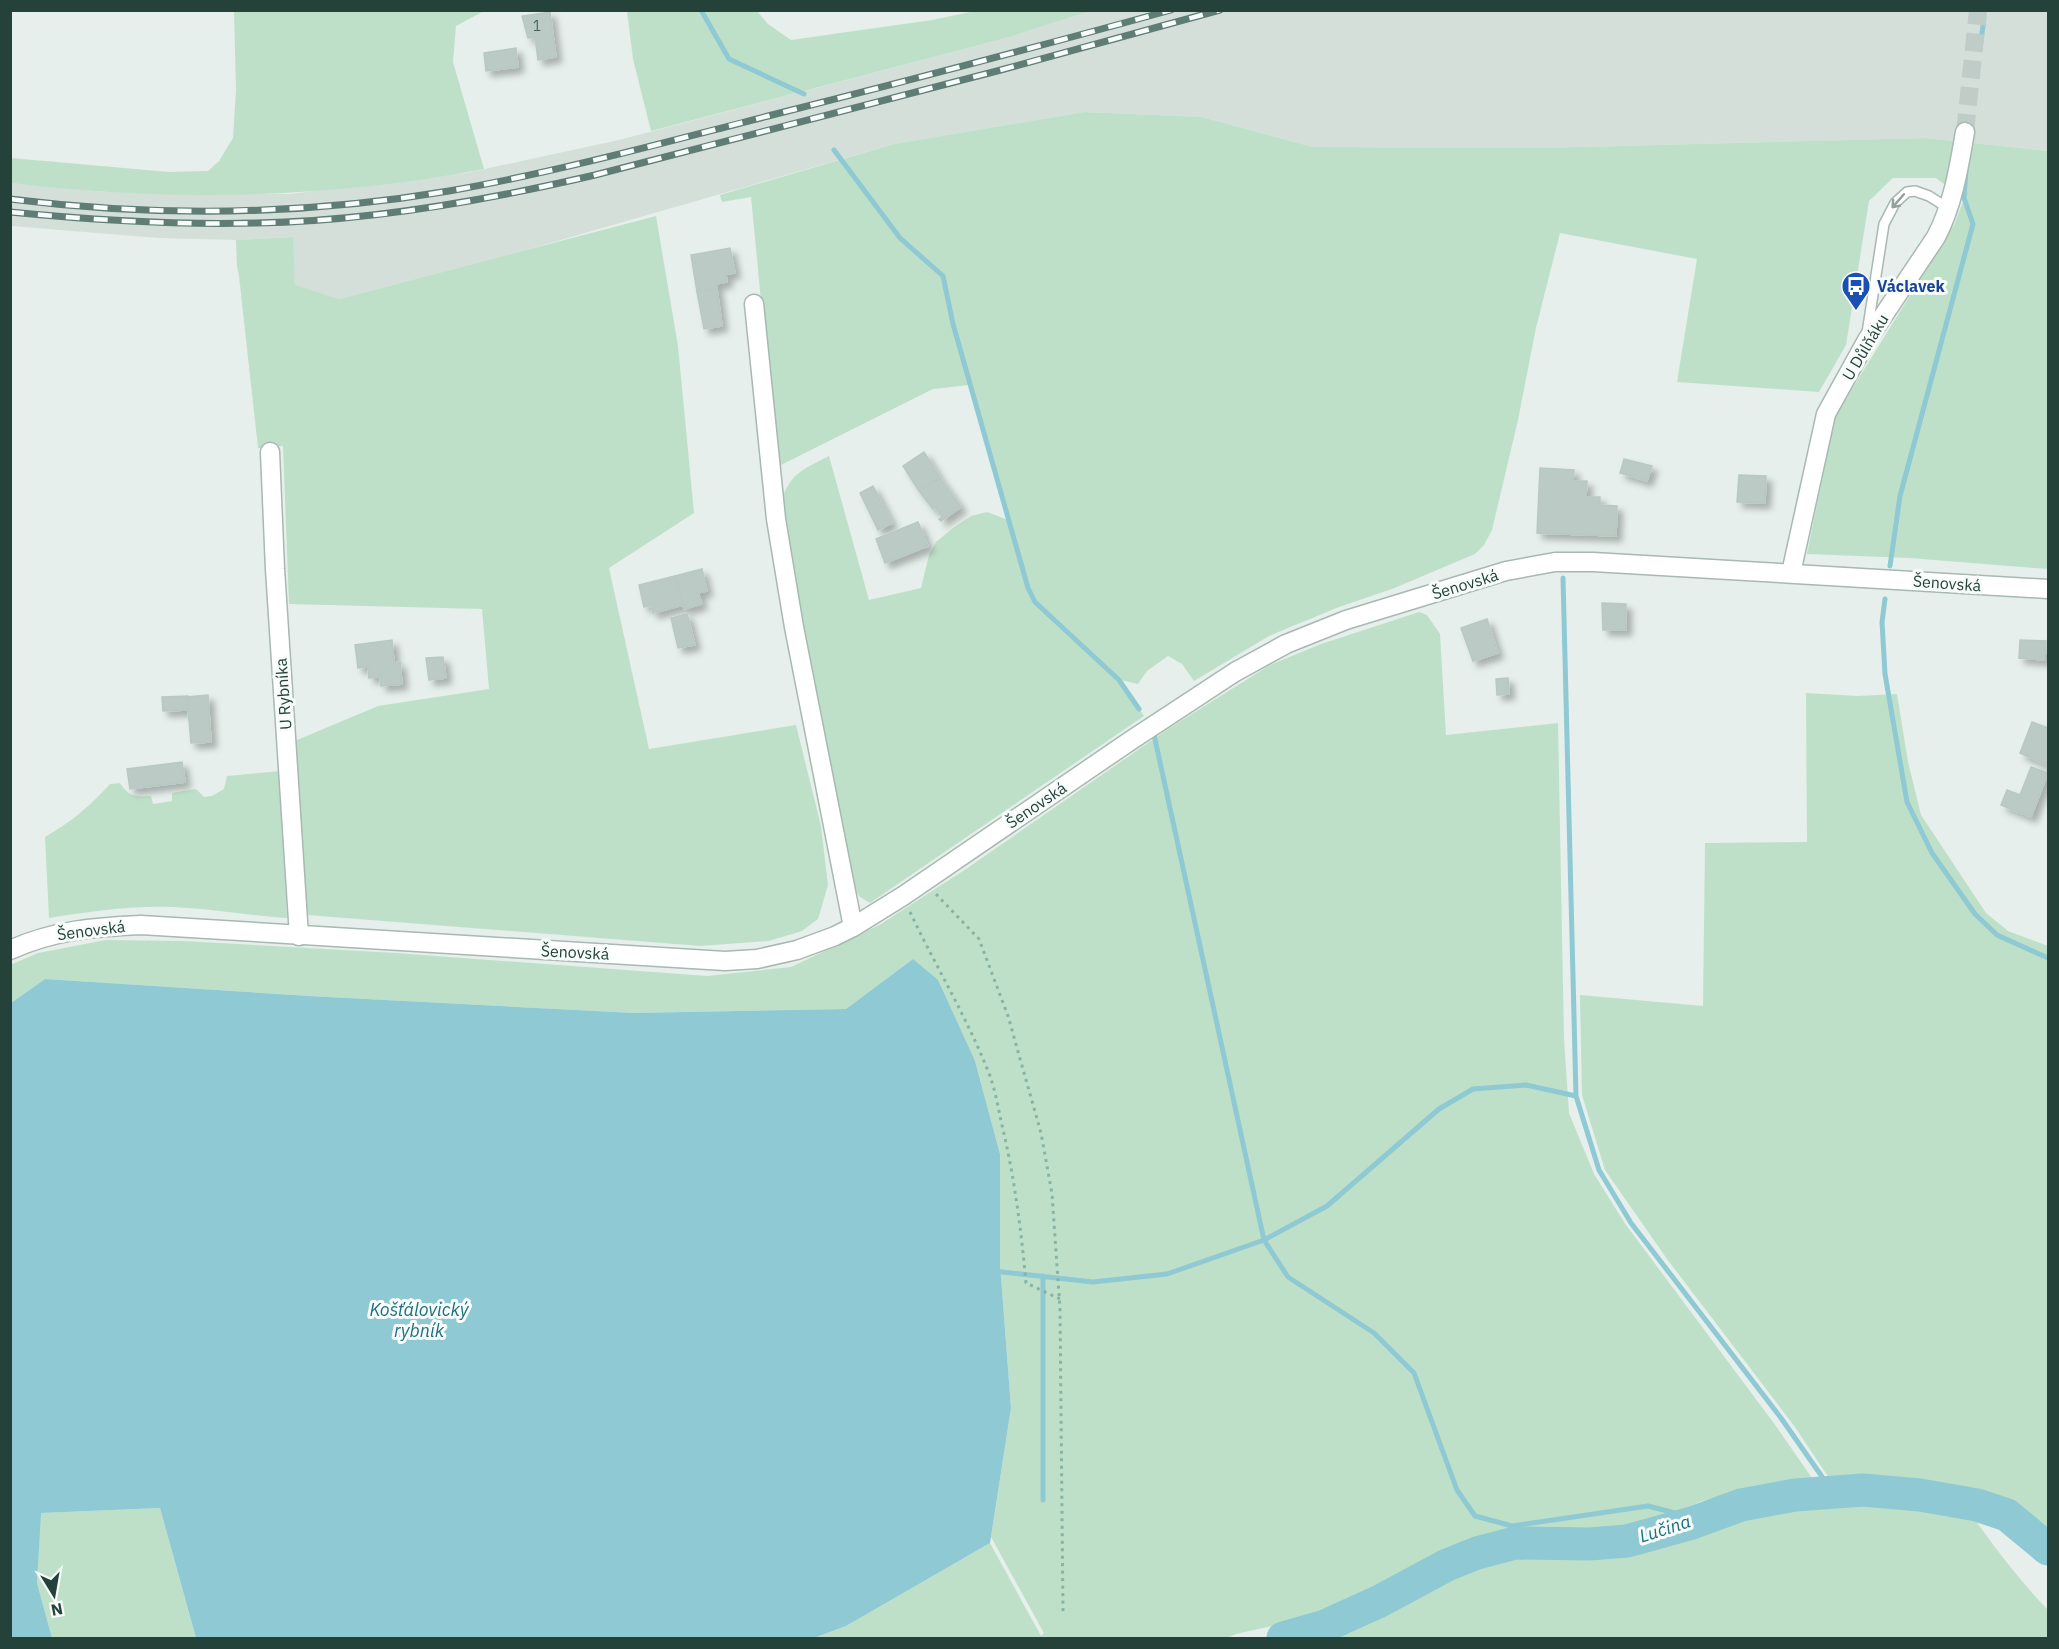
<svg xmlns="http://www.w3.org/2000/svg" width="2059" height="1649" viewBox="0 0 2059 1649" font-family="'IBM Plex Sans',sans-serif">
<defs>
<filter id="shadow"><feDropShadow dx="5.5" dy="5.5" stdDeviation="3" flood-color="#0004"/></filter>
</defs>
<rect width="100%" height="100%" fill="#e6efeb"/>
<path fill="#d4dfda" d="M 1091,11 L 2048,11 L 2048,151 L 1926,138 L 1541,148 L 1313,147 L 1202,117 L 1084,112 L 894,144 L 526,250 L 339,299 L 295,286 L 292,237 L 236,240 L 159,238 L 11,226 L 11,183 L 105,192 L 290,194 L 466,173 L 619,140 L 1006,38 Z"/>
<path fill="#bfe0c8" d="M 234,11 L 484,11 L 456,26 L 453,62 L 484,169 C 329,199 167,202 11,183 L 11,158 L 169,172 L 208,171 L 219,161 L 233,138 L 236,90 Z
M 627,11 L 757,11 L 768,24 L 791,40 L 932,20 L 975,11 L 1091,11 L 1006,38 L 651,131 L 633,59 Z
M 1084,112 L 1202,117 L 1313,147 L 1541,148 L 1926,138 L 2048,151 L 2048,569 L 1909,558 L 1807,554 L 1835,416 L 1954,225 L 1964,199 L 1936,178 L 1893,178 L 1869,201 L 1846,345 L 1819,392 L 1677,382 L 1697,259 L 1560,233 L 1536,328 L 1518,420 L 1492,530 L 1484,545 L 1475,554 L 1392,589 L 1339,607 L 1269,636 L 1194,681 L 1182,664 L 1168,656 L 1147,671 L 1138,684 L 1120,680 L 1144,716 L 870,903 L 860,897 L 852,885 L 780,504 C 790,473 802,470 829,456 L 869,600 L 921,588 L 929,555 L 936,542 L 953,528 L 971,516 L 987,512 L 1008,520 L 970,385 L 933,389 L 777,467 L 751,197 L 722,202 L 720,195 L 894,144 Z
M 656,216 L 678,346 L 694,513 L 609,568 L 649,749 L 796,725 L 821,826 L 828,885 L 818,919 L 802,931 L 769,941 L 700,946 L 307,915 L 290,743 L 378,706 L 489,689 L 482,609 L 289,604 L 283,446 L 258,448 L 239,276 L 237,267 L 236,240 L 293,237 L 295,285 L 339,299 Z
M 1419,612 L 1427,615 L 1440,634 L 1446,735 L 1558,723 L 1564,1039 L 1569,1113 L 1594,1174 L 1626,1225 L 1776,1426 L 1814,1481 L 1744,1491 L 1702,1501 L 1681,1510 L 1604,1530 L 1530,1528 L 1514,1529 L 1449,1548 L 1389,1584 L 1326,1614 L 1236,1634 L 1227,1638 L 814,1638 L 846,1626 L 990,1543 L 1041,1636 L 1044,1633 L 991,1537 L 1011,1408 L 1000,1264 L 1000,1154 L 975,1061 L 913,959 L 846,1009 L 634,1013 L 309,996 L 45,979 L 11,1003 L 10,965 L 38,953 L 106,940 L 184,941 L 396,953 L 707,976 L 791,967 L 881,924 L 966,869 L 1168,729 L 1270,665 L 1321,644 Z
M 1806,693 L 1857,696 L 1897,694 L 1908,762 L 1921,815 L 1986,913 L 2008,931 L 2048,946 L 2048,1531 L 2043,1525 L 2002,1497 L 1939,1482 L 1864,1474 L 1829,1478 L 1795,1427 L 1667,1259 L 1605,1170 L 1582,1095 L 1580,995 L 1703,1006 L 1705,843 L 1807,842 Z
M 280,771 L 287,918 C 253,916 220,910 187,908 C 141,904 94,911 49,918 L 45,837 C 71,822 90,806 110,784 L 120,783 C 129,797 135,797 151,796 L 153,804 L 172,801 L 172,793 L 196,789 L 204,797 L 212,796 L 224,789 L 227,776 Z
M 1865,1503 L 1905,1504 L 1971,1514 C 1995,1548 2020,1581 2048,1610 L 2048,1638 L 1329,1638 L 1372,1620 L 1439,1583 L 1479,1565 L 1542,1556 L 1577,1559 L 1634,1550 L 1693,1539 L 1746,1517 L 1801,1506 Z
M 160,1508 L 196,1638 L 52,1638 L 37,1583 L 40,1513 Z"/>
<path fill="#8ec9d4" d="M 913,959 L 938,980 L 975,1061 L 1000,1154 L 1000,1264 L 1011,1408 L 990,1543 L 846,1626 L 814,1638 L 196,1638 L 160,1508 L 41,1513 L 37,1583 L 52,1638 L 11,1638 L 11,1003 L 45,979 L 309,996 L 634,1013 L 846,1009 Z"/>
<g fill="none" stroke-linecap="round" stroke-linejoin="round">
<path stroke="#8ec9d4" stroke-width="5" d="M 701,10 L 729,59 L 804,94
M 1981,41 L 1984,18
M 834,150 L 900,238 L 943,276 L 953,324 L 1028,588 L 1035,602 L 1119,680 L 1139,709
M 1890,566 L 1900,496 L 1973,224 L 1964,198 L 1966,171
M 1563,578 L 1576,1096
M 1885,599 L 1882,622 L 1885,674 L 1907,802 L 1932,853 L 1975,914 L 1997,935 L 2048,958
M 1153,730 L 1264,1240 L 1288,1277 L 1374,1333 L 1414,1373 L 1457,1490 L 1475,1516 L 1512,1526 L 1648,1506 L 1687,1516 L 1692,1523
M 993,1271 L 1093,1282 L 1167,1274 L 1264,1240 L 1327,1206 L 1439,1109 L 1473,1089 L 1526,1085 L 1576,1096 L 1599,1170 L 1631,1223 L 1781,1418 L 1832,1491 L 1863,1490
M 1043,1500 L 1043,1276"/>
<path stroke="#8ec9d4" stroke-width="33" d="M 1283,1638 L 1325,1626 L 1380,1601 L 1447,1565 L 1477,1553 L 1515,1543 L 1589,1544 L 1627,1541 L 1692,1523 L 1741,1505 L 1795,1495 L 1863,1490 L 1920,1495 L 1977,1505 L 2007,1515 L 2048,1549"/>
</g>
<path fill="#bbcac4" stroke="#b8c9c2" stroke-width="1.5" filter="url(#shadow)" d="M 550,12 L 556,57 L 538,60 L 535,37 L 528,38 L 522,16 Z
M 516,48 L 518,67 L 486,71 L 484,53 Z
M 730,248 L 735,273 L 726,274 L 727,282 L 716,284 L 717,289 L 697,292 L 691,255 Z
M 717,289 L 722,326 L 704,329 L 697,292 Z
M 924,452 L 940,478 L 919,491 L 903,466 Z
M 1624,459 L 1652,466 L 1647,481 L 1620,473 Z
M 1540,468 L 1574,470 L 1573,481 L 1587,481 L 1586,497 L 1600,497 L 1600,505 L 1617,506 L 1616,536 L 1537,533 Z
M 1739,475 L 1766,476 L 1765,503 L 1737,502 Z
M 940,478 L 961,507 L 941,521 L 939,519 L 942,517 L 935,507 L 933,509 L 919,491 Z
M 873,486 L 892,523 L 878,530 L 860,493 Z
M 918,522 L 928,546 L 885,563 L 876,539 Z
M 702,569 L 707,591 L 698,593 L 702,604 L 684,609 L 675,576 Z
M 675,576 L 683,605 L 653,613 L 651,605 L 644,607 L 639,585 Z
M 1602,603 L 1626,604 L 1626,630 L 1603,630 Z
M 687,614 L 695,645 L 678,648 L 671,618 Z
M 1487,619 L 1498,653 L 1473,661 L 1461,628 Z
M 392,640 L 394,663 L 400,662 L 402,684 L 381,686 L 380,676 L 369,678 L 368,667 L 358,668 L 355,645 Z
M 2020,640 L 2046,641 L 2045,660 L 2019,658 Z
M 443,657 L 446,678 L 429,680 L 426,658 Z
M 1508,678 L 1509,694 L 1497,695 L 1496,679 Z
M 208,695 L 211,742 L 191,743 L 187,697 Z
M 188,696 L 188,710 L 163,711 L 162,697 Z
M 2032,722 L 2048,728 L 2048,765 L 2020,753 Z
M 182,762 L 185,782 L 130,789 L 127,769 Z
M 2031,767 L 2048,773 L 2031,817 L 2001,805 L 2007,790 L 2020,795 Z"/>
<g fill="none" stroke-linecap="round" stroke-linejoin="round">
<path stroke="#bfccc8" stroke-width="18" stroke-dasharray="18 9" stroke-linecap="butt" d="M 1965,132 L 1978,10"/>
<g stroke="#a8b8b2" stroke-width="12">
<path id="service" d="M 1867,333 L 1884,224 L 1895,203 L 1907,192 L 1915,191 L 1929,196 L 1948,208"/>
</g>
<g stroke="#a8b8b2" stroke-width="21">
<path id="minor" d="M 754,304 L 776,519 L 794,627 L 853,927
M 270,452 L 275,569 L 299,936
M 1791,573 L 1826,414 L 1867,340 L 1936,237 C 1953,205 1959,167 1965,132"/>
</g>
<g stroke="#a8b8b2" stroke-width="21">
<path id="tertiary" d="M 10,950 C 54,930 95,927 141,925 L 725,961 L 757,959 L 797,950 L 835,936 L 853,927 L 903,896 L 1130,741 L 1235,672 L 1286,644 L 1346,620 L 1506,571 L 1555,562 L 1593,562 L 2048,589"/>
</g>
<path stroke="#86b3a5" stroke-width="3" stroke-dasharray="3 4.5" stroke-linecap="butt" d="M 936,894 L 979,939 L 1008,1016 L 1041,1133 L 1052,1194 L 1060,1309 L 1063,1613
M 910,912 C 936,967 968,1019 990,1076 C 995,1090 998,1106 1001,1121 C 1014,1174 1021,1228 1026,1283 L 1060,1299"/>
<use href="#service" stroke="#fff" stroke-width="9"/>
<use href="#minor" stroke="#fff" stroke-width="18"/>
<use href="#tertiary" stroke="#fff" stroke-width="18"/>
<g stroke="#5f7d75" stroke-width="7">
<path id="rail" d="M 10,199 C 155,217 306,215 449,191 C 557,172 662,143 768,116 C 903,82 1037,47 1171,10
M 10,212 C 92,220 174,225 256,223 C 370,221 484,201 595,175 L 997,71 L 1220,10"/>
</g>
<use href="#rail" stroke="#f7fbf9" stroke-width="4.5" stroke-dasharray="14" stroke-linecap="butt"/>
</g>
<defs><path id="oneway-shaft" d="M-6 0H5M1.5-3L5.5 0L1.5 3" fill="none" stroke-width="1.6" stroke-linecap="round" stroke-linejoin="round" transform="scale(1.5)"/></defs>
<use stroke="#92a09c" href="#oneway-shaft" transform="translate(1898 201) rotate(131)"/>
<defs>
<g id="bus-pin" transform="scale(1.5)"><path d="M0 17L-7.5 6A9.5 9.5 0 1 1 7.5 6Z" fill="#1a4fb4" stroke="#f7fbf9"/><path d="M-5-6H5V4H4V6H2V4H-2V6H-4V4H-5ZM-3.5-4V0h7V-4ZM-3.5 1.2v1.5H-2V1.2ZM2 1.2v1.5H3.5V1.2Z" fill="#fff"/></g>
</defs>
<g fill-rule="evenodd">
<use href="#bus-pin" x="1856" y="286"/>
</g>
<g text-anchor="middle" stroke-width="6" stroke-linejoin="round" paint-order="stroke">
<g font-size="14" fill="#4a645c">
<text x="537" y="31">1</text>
</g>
<g font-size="16" font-weight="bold" fill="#164399" stroke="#f7fbf9" text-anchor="start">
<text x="1877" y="292">Václavek</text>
</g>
<g font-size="16" fill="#24423a" stroke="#f7fbf9">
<text transform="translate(1865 347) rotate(-59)" y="6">U Důlňáku</text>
<text transform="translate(1947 583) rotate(4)" y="6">Šenovská</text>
<text transform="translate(1465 584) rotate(-17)" y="6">Šenovská</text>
<text transform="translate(283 694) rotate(-94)" y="6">U Rybníka</text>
<text transform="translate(1036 805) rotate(-34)" y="6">Šenovská</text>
<text transform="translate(91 930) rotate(-7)" y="6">Šenovská</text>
<text transform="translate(575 952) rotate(3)" y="6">Šenovská</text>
</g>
<g font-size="18" font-style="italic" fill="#1c6f80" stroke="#f7fbf9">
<text x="419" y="1316">Košťálovický<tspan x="419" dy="21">rybník</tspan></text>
<text transform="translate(1665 1529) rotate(-18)" y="6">Lučina</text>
</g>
</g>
<rect width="2059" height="1649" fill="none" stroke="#24423a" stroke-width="24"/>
<g transform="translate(54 1595) rotate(169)" stroke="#f7fbf9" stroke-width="4.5" paint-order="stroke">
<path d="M0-4.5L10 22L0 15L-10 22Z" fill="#24423a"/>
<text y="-9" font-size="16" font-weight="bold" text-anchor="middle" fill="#24423a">N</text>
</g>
</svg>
